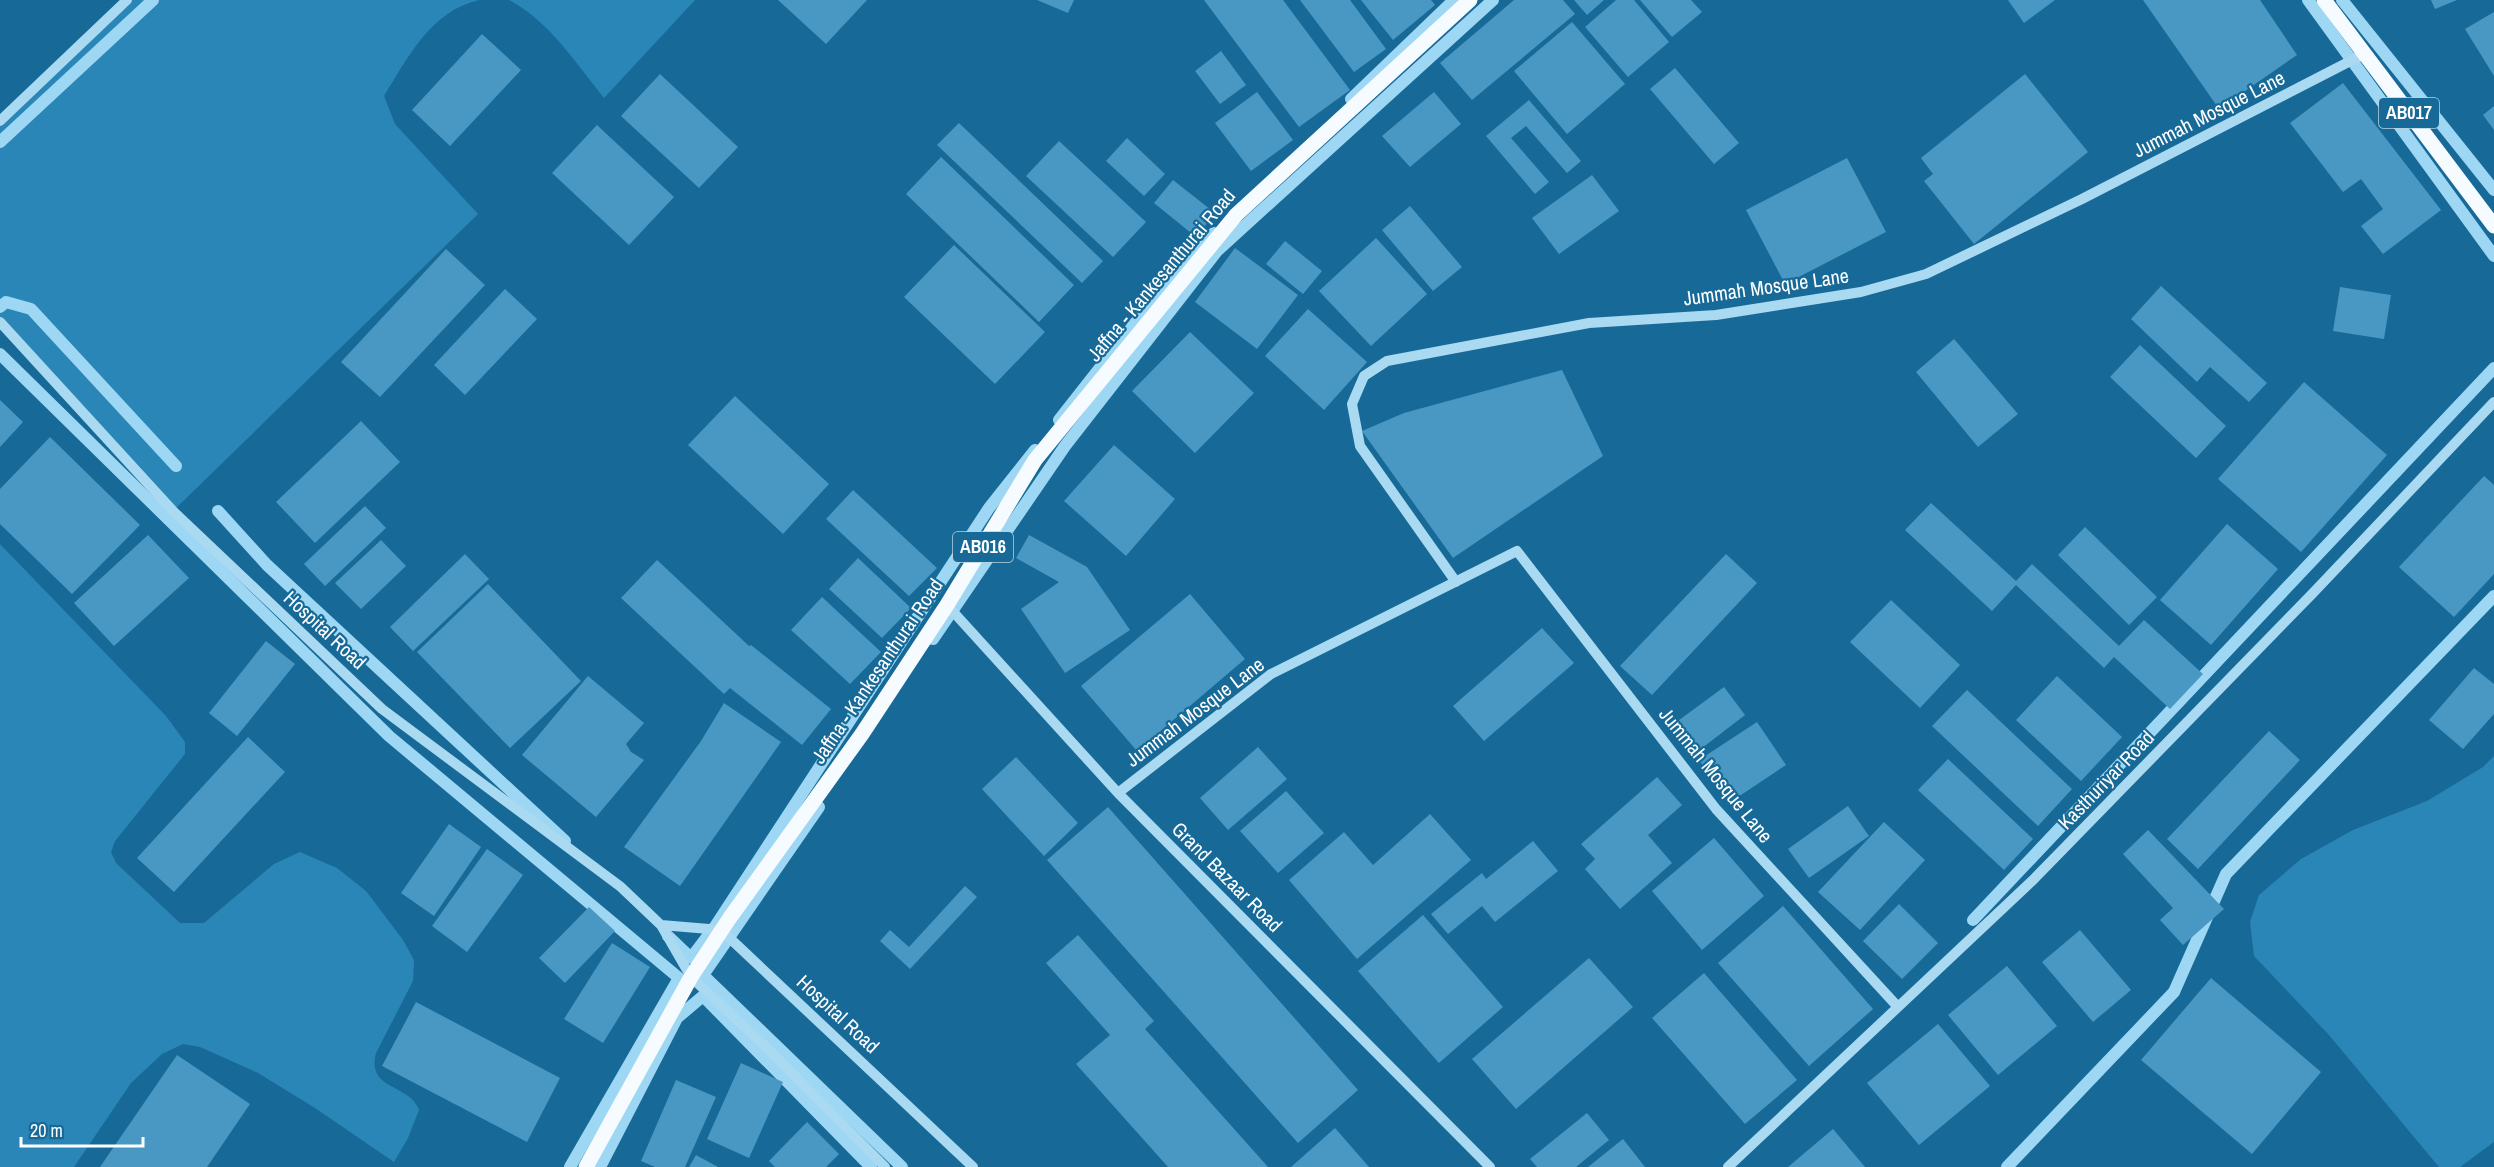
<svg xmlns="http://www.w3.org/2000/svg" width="2494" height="1167" viewBox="0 0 2494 1167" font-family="'Archivo Narrow',sans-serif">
<rect width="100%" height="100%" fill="#176a98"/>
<path fill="#2a86b6" d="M 127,0 L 479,0 C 431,11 408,57 384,96 L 395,124 L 478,214 L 173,511 L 0,322 L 0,121 Z
M 509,0 L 695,0 L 604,98 C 576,63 549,21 509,0 Z
M 0,544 L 166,716 L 185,742 L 185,754 L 115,841 L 111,852 L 116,863 L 180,923 L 204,923 L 274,864 L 300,852 L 337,868 L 366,891 L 403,940 L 414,960 L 413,981 L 376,1053 C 366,1091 409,1083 419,1110 L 408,1138 L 394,1162 L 315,1108 L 258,1073 L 200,1047 L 183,1044 L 162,1054 L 131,1083 L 74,1167 L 0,1167 Z
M 2494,756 L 2494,1142 L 2460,1167 L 2439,1167 L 2329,1035 L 2254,956 L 2250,922 L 2259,895 L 2301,859 L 2353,830 L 2427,801 L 2483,767 Z"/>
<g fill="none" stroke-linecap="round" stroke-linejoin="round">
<path stroke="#9dd7f4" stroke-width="12" d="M 2308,0 L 2494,256
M 2342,0 L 2494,190
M 1351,99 L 1454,0
M 0,142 L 153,0
M 0,307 L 6,302 L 31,309 L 176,466
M 0,354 L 389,736 L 679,978 L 570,1167
M 1059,420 L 1184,261 L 1214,233
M 218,511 L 267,565 L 565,841
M 933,639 L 1065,446 L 1217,251 L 1493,0
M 819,807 L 703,975 L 902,1167
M 1973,920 L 2494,368
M 668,936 L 691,958 L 716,925 L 989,508 L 1035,450
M 600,1167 L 677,1018 L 703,996 L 871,1167
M 2007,1167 L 2174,992 L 2226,874 L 2494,596"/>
</g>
<path fill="#4898c3" d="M 778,0 L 867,0 L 826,44 Z
M 1037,0 L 1074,0 L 1068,13 Z
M 1204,0 L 1283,0 L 1350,90 L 1299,127 Z
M 1300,0 L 1350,0 L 1386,49 L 1354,72 Z
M 1361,0 L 1431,0 L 1435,5 L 1393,40 Z
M 1514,0 L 1563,0 L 1575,14 L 1472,100 L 1440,63 Z
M 1574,0 L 1604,0 L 1587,15 Z
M 1616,0 L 1634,0 L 1669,42 L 1628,77 L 1585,27 Z
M 1640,0 L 1691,0 L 1702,12 L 1672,37 Z
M 2008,0 L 2055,0 L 2024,23 Z
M 2143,0 L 2260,0 L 2297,55 L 2219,109 Z
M 2431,0 L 2457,0 L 2435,9 Z
M 2494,12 L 2494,76 L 2465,29 Z
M 1572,22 L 1625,84 L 1567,134 L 1514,71 Z
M 482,34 L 521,70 L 450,146 L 412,110 Z
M 1221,51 L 1246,85 L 1220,104 L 1195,71 Z
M 1675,68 L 1739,143 L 1714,164 L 1650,89 Z
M 660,74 L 738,147 L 699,188 L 621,116 Z
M 2025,74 L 2088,152 L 1974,244 L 1924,181 L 1933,174 L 1921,158 Z
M 2343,83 L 2441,210 L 2383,254 L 2361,226 L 2383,209 L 2361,179 L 2343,192 L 2290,123 Z
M 1257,92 L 1293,140 L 1251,171 L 1215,123 Z
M 1434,92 L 1461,124 L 1410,167 L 1382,136 Z
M 1529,100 L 1581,161 L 1567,173 L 1526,126 L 1511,138 L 1549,182 L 1535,194 L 1486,136 Z
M 2494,106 L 2494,130 L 2483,115 Z
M 959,123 L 1103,261 L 1082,283 L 937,145 Z
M 597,125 L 674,197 L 629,245 L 552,173 Z
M 1127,138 L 1165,174 L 1144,196 L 1106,161 Z
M 1059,141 L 1146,222 L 1113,257 L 1026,176 Z
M 941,157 L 1074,285 L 1039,322 L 906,194 Z
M 1847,158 L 1886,232 L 1785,284 L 1746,210 Z
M 1592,175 L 1619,211 L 1559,254 L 1532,218 Z
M 1173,180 L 1215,213 L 1196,237 L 1154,203 Z
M 1410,206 L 1462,267 L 1433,291 L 1382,230 Z
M 1376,238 L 1427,294 L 1371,346 L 1319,291 Z
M 1285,241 L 1322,271 L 1303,294 L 1266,264 Z
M 954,245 L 1045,332 L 995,384 L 904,297 Z
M 1235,248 L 1298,295 L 1257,349 L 1195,302 Z
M 446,249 L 485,285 L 380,397 L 341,362 Z
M 2161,286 L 2267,383 L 2249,402 L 2210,367 L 2197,382 L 2131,319 Z
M 2340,287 L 2391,295 L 2384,339 L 2333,331 Z
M 505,289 L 537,319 L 465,395 L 434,365 Z
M 1308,309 L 1367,362 L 1324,410 L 1265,356 Z
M 1190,332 L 1254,393 L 1195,453 L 1132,391 Z
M 1954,339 L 2018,414 L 1978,447 L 1916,372 Z
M 2140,345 L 2226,426 L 2196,458 L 2110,377 Z
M 1562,370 L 1603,456 L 1453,558 L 1362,431 L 1404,413 Z
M 2304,382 L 2387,455 L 2301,552 L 2218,479 Z
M 735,396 L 829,484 L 783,534 L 688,445 Z
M 0,400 L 23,422 L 0,447 Z
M 361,421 L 400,462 L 315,543 L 276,502 Z
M 50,437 L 140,525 L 72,594 L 0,524 L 0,489 Z
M 1114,445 L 1175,499 L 1126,556 L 1064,501 Z
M 2484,476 L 2494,485 L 2494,574 L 2454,617 L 2399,567 Z
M 853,490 L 937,568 L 909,596 L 826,519 Z
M 1931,503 L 2016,581 L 2032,564 L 2119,646 L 2144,620 L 2203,674 L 2170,709 L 2114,657 L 2104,668 L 2016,585 L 1992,611 L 1905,530 Z
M 365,506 L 386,528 L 325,586 L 304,564 Z
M 2227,524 L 2278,569 L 2211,645 L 2160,600 Z
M 2085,527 L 2157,597 L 2129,625 L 2058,555 Z
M 148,535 L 189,578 L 114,646 L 74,603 Z
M 1029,535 L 1087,567 L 1130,630 L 1065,673 L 1021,609 L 1059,582 L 1016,558 Z
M 381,540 L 406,566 L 361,609 L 335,583 Z
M 465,554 L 489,579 L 413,651 L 390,627 Z
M 1726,554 L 1757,583 L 1652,695 L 1620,666 Z
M 858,558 L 911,608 L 882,638 L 829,589 Z
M 657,560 L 749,646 L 751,645 L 831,709 L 802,745 L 730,688 L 724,694 L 621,598 Z
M 488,584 L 581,681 L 510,748 L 417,652 Z
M 1190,594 L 1245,659 L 1137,751 L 1081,686 Z
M 822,597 L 881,652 L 850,684 L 791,630 Z
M 1891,600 L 1960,665 L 1920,708 L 1850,642 Z
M 1542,628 L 1574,663 L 1484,741 L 1453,706 Z
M 266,641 L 295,664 L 237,736 L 209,713 Z
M 2474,668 L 2494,684 L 2494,714 L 2463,749 L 2429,720 Z
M 588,676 L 644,723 L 626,744 L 631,752 L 644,760 L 596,817 L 522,755 Z
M 2057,676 L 2122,737 L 2081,781 L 2016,720 Z
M 1724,687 L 1745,715 L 1693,755 L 1671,726 Z
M 1967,690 L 2072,789 L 2038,826 L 1932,726 Z
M 724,703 L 781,742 L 680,886 L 624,847 L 701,741 Z
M 1757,722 L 1786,765 L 1729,803 L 1699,760 Z
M 2269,731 L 2300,760 L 2198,869 L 2167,839 Z
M 248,737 L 285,772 L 174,892 L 137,858 Z
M 1258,747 L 1287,779 L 1228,830 L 1200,798 Z
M 1016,757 L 1078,823 L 1044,856 L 982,789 Z
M 1948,759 L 2033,839 L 2004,870 L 1918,790 Z
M 1657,777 L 1682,805 L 1648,835 L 1672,863 L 1620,909 L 1585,869 L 1595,859 L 1581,844 Z
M 1286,791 L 1324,833 L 1278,873 L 1240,831 Z
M 1848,806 L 1869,836 L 1809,878 L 1788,849 Z
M 1108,807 L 1358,1090 L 1298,1143 L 1047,860 Z
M 1430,814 L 1471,860 L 1357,959 L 1289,880 L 1344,832 L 1373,865 Z
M 1884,822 L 1925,860 L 1860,930 L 1818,892 Z
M 449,824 L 481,847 L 434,916 L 401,893 Z
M 2148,830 L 2224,909 L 2183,945 L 2160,920 L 2173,908 L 2123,854 Z
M 1714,838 L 1764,896 L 1702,950 L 1652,891 Z
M 1533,841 L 1558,871 L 1495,922 L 1482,906 L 1448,934 L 1431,914 L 1482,873 L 1486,879 Z
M 487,849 L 523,875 L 467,952 L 432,926 Z
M 965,886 L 977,897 L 910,969 L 880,941 L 890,930 L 909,947 Z
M 1899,904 L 1938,943 L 1902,979 L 1863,941 Z
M 1783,906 L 1873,1009 L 1809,1066 L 1718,963 Z
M 589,907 L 615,931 L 565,983 L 539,958 Z
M 1423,915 L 1503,1007 L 1439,1063 L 1358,971 Z
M 2080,930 L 2131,990 L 2093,1022 L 2042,962 Z
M 1078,935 L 1154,1021 L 1145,1029 L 1268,1167 L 1168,1167 L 1076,1064 L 1110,1035 L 1046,963 Z
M 612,943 L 650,967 L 603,1043 L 564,1019 Z
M 1589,958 L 1633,1007 L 1516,1109 L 1472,1059 Z
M 2007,966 L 2057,1026 L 1998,1075 L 1948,1015 Z
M 1704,973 L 1797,1080 L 1745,1124 L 1652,1018 Z
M 2211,978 L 2321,1072 L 2252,1154 L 2141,1060 Z
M 416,1002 L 560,1078 L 527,1142 L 382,1066 Z
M 1938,1024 L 1990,1086 L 1919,1145 L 1867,1083 Z
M 177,1055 L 250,1104 L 207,1167 L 100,1167 Z
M 741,1063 L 783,1082 L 749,1158 L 707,1139 Z
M 676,1080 L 716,1097 L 685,1167 L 655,1167 L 641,1161 Z
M 1587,1113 L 1609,1140 L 1576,1167 L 1537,1167 L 1530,1159 Z
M 807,1122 L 839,1154 L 826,1167 L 775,1167 L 769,1161 Z
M 1335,1128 L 1369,1167 L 1291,1167 Z
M 1833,1129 L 1865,1167 L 1788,1167 Z
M 1623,1139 L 1645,1167 L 1588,1167 Z
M 696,1155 L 718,1167 L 689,1167 Z"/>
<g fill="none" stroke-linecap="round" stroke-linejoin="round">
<path stroke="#aad9f2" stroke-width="10" d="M 0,121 L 127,0
M 0,322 L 173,511 L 382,709 L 621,887 L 661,925
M 1456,582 L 1360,446 L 1352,404 L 1364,376 L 1387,361 L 1589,323 L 1716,315 L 1861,292 L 1926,274 L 2082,199 L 2366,53
M 947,605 L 1118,793 L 1490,1167
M 1118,793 L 1271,674 L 1517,551 L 1716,809 L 1898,1007
M 885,1167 L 768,1049 L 691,977 L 661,925 L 721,930 L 973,1167
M 1728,1167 L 2033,880 L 2313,593 L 2494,402"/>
<path stroke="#f5fbff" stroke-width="15" d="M 2324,0 L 2494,226
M 586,1167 L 691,977 L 729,919 L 862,734 L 947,605 L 1035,460 L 1236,215 L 1470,0"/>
</g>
<g text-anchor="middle" stroke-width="4.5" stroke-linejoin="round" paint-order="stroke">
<g fill="#176a98" stroke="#b9d2e0" stroke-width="1.5">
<rect x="2379" y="98" width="60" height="30" rx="4.5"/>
<rect x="953" y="532" width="60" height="30" rx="4.5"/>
</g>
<g font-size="18" font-weight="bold" fill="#fff">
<text x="2409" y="119">AB017</text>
<text x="983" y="553">AB016</text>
</g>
<g font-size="20" fill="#fff" stroke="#176a98">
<text transform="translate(2209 114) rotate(-27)" y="7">Jummah Mosque Lane</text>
<text transform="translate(1161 275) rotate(-50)" y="7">Jaffna - Kankesanthurai Road</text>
<text transform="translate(1766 287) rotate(-8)" y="7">Jummah Mosque Lane</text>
<text transform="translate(325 630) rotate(43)" y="7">Hospital Road</text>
<text transform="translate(877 671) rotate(-56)" y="7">Jaffna - Kankesanthurai Road</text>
<text transform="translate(1195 712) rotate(-37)" y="7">Jummah Mosque Lane</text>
<text transform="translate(1716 775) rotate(51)" y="7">Jummah Mosque Lane</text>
<text transform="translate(2106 780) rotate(-46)" y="7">Kasthuriyar Road</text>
<text transform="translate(1227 877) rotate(45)" y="7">Grand Bazaar Road</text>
<text transform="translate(838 1014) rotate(43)" y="7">Hospital Road</text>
</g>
</g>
<path d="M21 1137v9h122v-9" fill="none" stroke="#ffffff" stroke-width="3"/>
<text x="30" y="1137" font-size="18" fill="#ffffff" stroke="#176a98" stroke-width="4.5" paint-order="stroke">20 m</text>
</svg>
